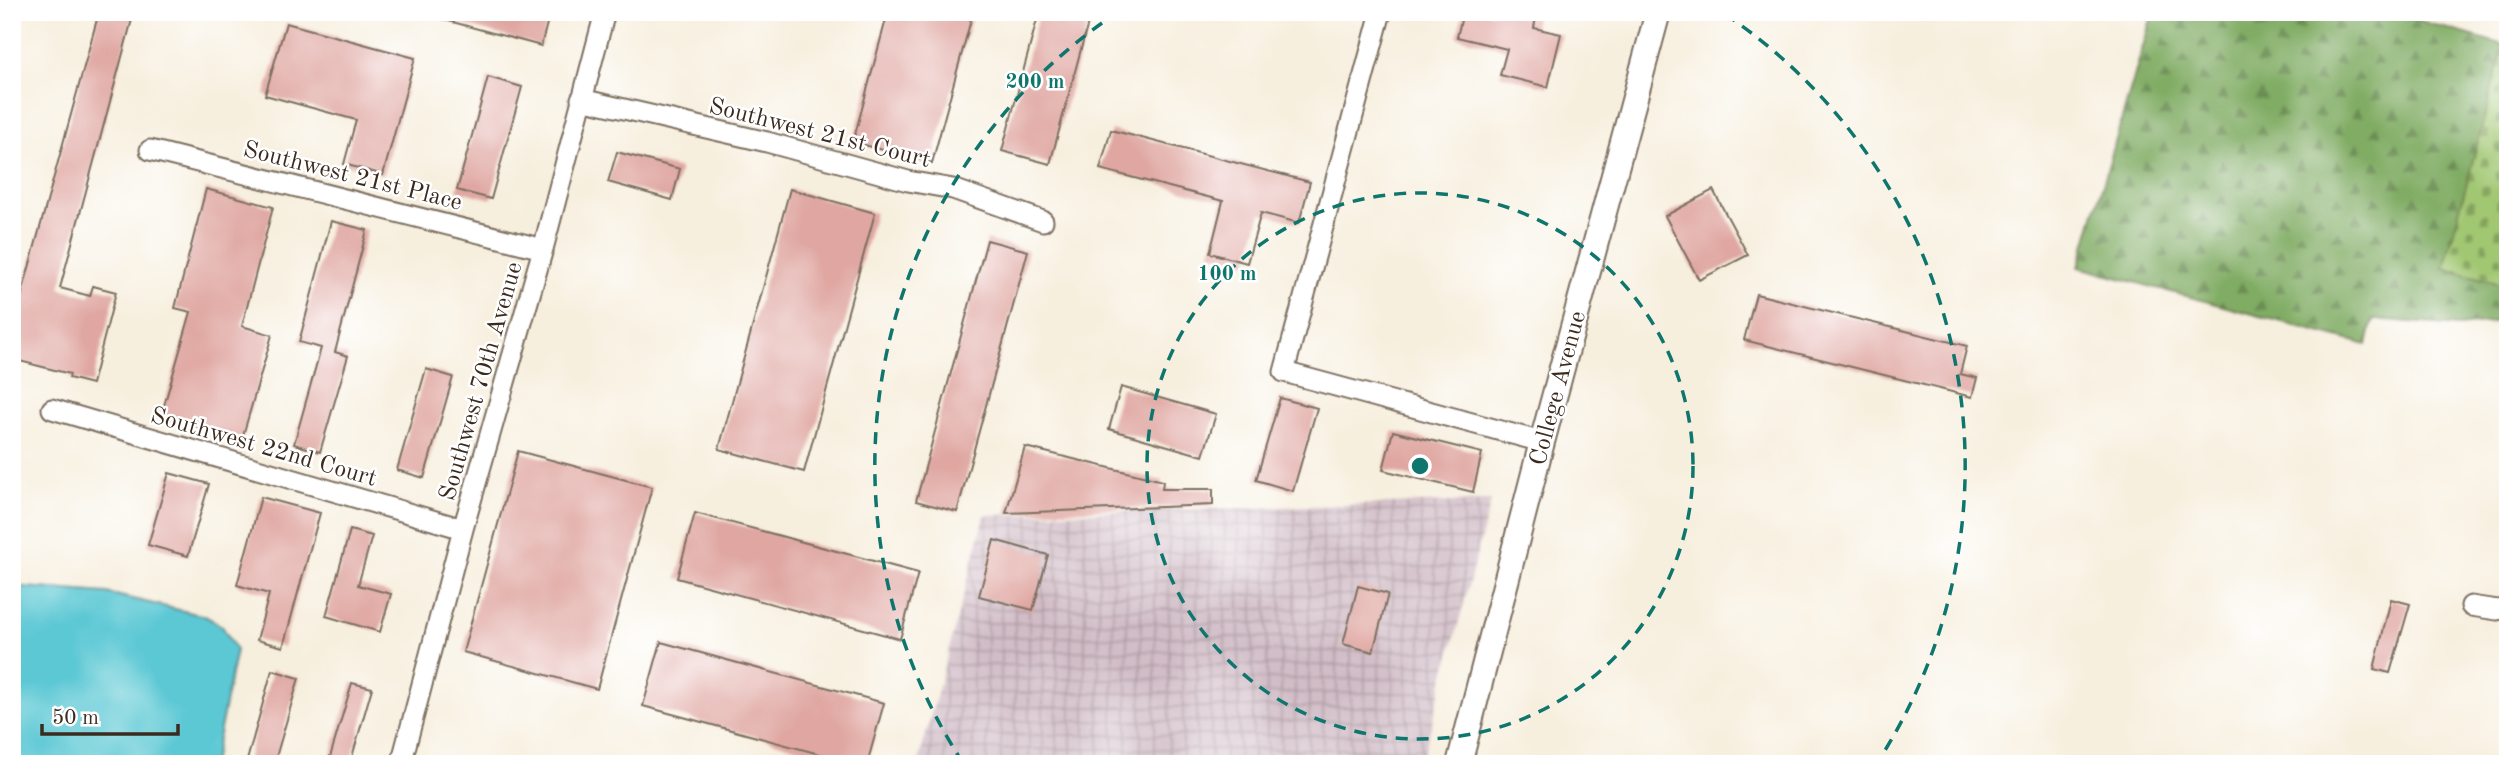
<svg xmlns="http://www.w3.org/2000/svg" width="2520" height="776" viewBox="0 0 2520 776" font-family="'Old Standard TT',serif">
<defs>
<pattern id="industrial-grid" width="8" height="8" patternUnits="userSpaceOnUse" patternTransform="scale(1.75)"><rect width="8" height="8" fill="#d2bdc7"/><path d="M0 4h8M4 0v8" fill="none" stroke="#ac9aa1"/></pattern>
<pattern id="forest-firs" width="22" height="20" patternUnits="userSpaceOnUse" patternTransform="scale(1.75)"><rect width="22" height="20" fill="#80ac64"/><path d="M5 1l3.5 6h-7zM16 11l3.5 6h-7z" fill="#6a8c52"/></pattern>
<pattern id="cemetery-stones" width="16" height="16" patternUnits="userSpaceOnUse" patternTransform="scale(1.75)"><rect width="16" height="16" fill="#a1c772"/><path d="M2 7V4a2 2 0 0 1 4 0v3zM10 15v-3a2 2 0 0 1 4 0v3z" fill="#84a25d"/></pattern>
</defs>
<rect width="100%" height="100%" fill="#fff"/>
<filter id="ink" filterUnits="userSpaceOnUse"><feTurbulence type="fractalNoise" baseFrequency=".0143" numOctaves="2"/><feDisplacementMap in="SourceGraphic" scale="14" xChannelSelector="R" yChannelSelector="G"/><feConvolveMatrix kernelMatrix="1 2 1 2 8 2 1 2 1" color-interpolation-filters="sRGB"/></filter>
<filter id="wash" filterUnits="userSpaceOnUse"><feTurbulence type="fractalNoise" baseFrequency=".00686" numOctaves="4" result="noise"/><feDisplacementMap in="SourceGraphic" scale="28" xChannelSelector="R" yChannelSelector="G"/><feGaussianBlur stdDeviation="1.57" result="paint"/><feColorMatrix in="noise" values="0 0 0 0 0 0 0 0 0 0 0 0 0 0 0 0 0 1.4 0 .05"/><feComposite in="paint" operator="in"/></filter>
<g filter="url(#wash)">
<rect width="100%" height="100%" fill="#f7efde"/>
<path fill="url(#industrial-grid)" d="M 1491,501 L 1421,764 L 918,764 L 985,515 Z"/>
<path fill="url(#forest-firs)" stroke="#5e6b41" stroke-width="2" d="M 2153,12 L 2390,12 L 2504,45 L 2508,32 L 2508,320 L 2459,326 L 2373,319 L 2367,345 L 2079,267 Z"/>
<path fill="url(#cemetery-stones)" stroke="#6e7848" stroke-width="2" d="M 2508,29 L 2508,286 L 2444,268 Z"/>
<path fill="#5cc8d4" stroke="#4c7979" stroke-width="2" d="M 12,586 L 107,593 L 205,616 L 222,626 L 236,650 L 213,764 L 12,763 Z"/>
<g id="blocks">
<path fill="#e0a7a2" d="M 99,12 L 134,12 L 60,288 L 90,296 L 93,286 L 116,292 L 92,384 L 69,378 L 70,374 L 12,359 L 12,330 Z
M 435,12 L 550,12 L 541,46 L 434,17 Z
M 888,12 L 973,12 L 932,163 L 853,142 Z
M 1039,12 L 1091,12 L 1050,164 L 1002,151 Z
M 1463,12 L 1537,12 L 1534,28 L 1561,34 L 1548,87 L 1500,75 L 1507,49 L 1457,37 Z
M 286,23 L 415,58 L 383,175 L 344,164 L 356,120 L 265,95 Z
M 488,77 L 522,87 L 491,199 L 457,190 Z
M 1111,130 L 1310,182 L 1299,223 L 1261,213 L 1247,263 L 1210,253 L 1223,201 L 1100,169 Z
M 617,152 L 680,169 L 672,200 L 608,182 Z
M 206,189 L 273,207 L 242,326 L 272,335 L 242,439 L 161,416 L 191,312 L 175,308 Z
M 790,189 L 875,213 L 804,472 L 719,449 Z
M 1713,190 L 1748,255 L 1699,280 L 1665,216 Z
M 331,221 L 367,230 L 335,352 L 348,356 L 320,452 L 294,444 L 321,348 L 299,342 Z
M 987,240 L 1028,251 L 957,512 L 916,501 Z
M 1756,294 L 1967,346 L 1960,374 L 1977,378 L 1972,397 L 1744,340 Z
M 426,369 L 453,377 L 424,478 L 397,470 Z
M 1121,387 L 1216,414 L 1203,456 L 1109,429 Z
M 1280,398 L 1317,408 L 1293,491 L 1256,480 Z
M 1393,431 L 1482,453 L 1473,492 L 1383,470 Z
M 1025,447 L 1163,481 L 1162,489 L 1213,489 L 1213,505 L 1006,513 Z
M 518,451 L 652,487 L 597,689 L 463,652 Z
M 169,473 L 209,484 L 188,556 L 148,545 Z
M 261,497 L 320,513 L 283,647 L 257,640 L 269,594 L 237,585 Z
M 695,513 L 918,573 L 900,639 L 677,578 Z
M 350,530 L 372,536 L 358,585 L 391,594 L 380,632 L 326,616 Z
M 994,540 L 1048,555 L 1033,610 L 979,596 Z
M 1358,586 L 1388,594 L 1373,652 L 1343,644 Z
M 2391,599 L 2410,604 L 2390,673 L 2374,669 Z
M 661,642 L 884,703 L 867,764 L 856,764 L 643,706 Z
M 272,670 L 299,678 L 274,764 L 246,764 Z
M 352,683 L 372,688 L 350,764 L 328,764 Z"/>
</g>
</g>
<g filter="url(#ink)">
<use href="#blocks" fill-opacity="0" stroke="#7d6f61" stroke-width="2"/>
<g fill="none" stroke-linecap="round" stroke-linejoin="round">
<g stroke="#7d6f61" stroke-width="23">
<path id="minor" d="M 1381,12 L 1284,372 L 1542,442
M 581,99 L 767,142 L 908,181 L 953,189 L 1043,221
M 150,150 L 543,249
M 52,409 L 463,529
M 2471,606 L 2497,610 L 2508,608
M 401,764 L 463,529 L 543,249 L 605,12"/>
</g>
<g stroke="#7d6f61" stroke-width="28">
<path id="tertiary" d="M 1459,764 L 1542,442 L 1658,12"/>
</g>
<use href="#minor" stroke="#fff" stroke-width="19"/>
<use href="#tertiary" stroke="#fff" stroke-width="24"/>
</g>
</g>
<g fill="none" stroke="#0f766e" stroke-width="3.5" stroke-dasharray="12 9">
<circle cx="1420" cy="466" r="273"/>
<path d="M963 763A545 545 0 0 1 1115 14M1725 14A545 545 0 0 1 1877 763"/>
</g>
<g text-anchor="middle" stroke-width="5" stroke-linejoin="round" paint-order="stroke">
<g font-size="24" fill="#3b2a1e" stroke="#fff">
<text transform="translate(820 132) rotate(14)" y="8">Southwest 21st Court</text>
<text transform="translate(353 175) rotate(14)" y="8">Southwest 21st Place</text>
<text transform="translate(480 381) rotate(-74)" y="8">Southwest 70th Avenue</text>
<text transform="translate(1557 388) rotate(-75)" y="8">College Avenue</text>
<text transform="translate(264 446) rotate(16)" y="8">Southwest 22nd Court</text>
</g>
</g>
<circle cx="1420" cy="466" r="10" fill="#0f766e" stroke="#fff" stroke-width="3.5"/>
<g font-size="21" text-anchor="middle" font-weight="bold" fill="#0f766e" stroke="#fff" stroke-width="5" stroke-linejoin="round" paint-order="stroke">
<text x="1035" y="88">200 m</text>
<text x="1227" y="280">100 m</text>
</g>
<rect width="2520" height="776" fill="none" stroke="#fff" stroke-width="42"/>
<path d="M42 724v10h136v-10" fill="none" stroke="#3b2a1e" stroke-width="3.5"/>
<text x="52" y="724" font-size="21" fill="#3b2a1e" stroke="#ffffff" stroke-width="5" paint-order="stroke">50 m</text>
</svg>
